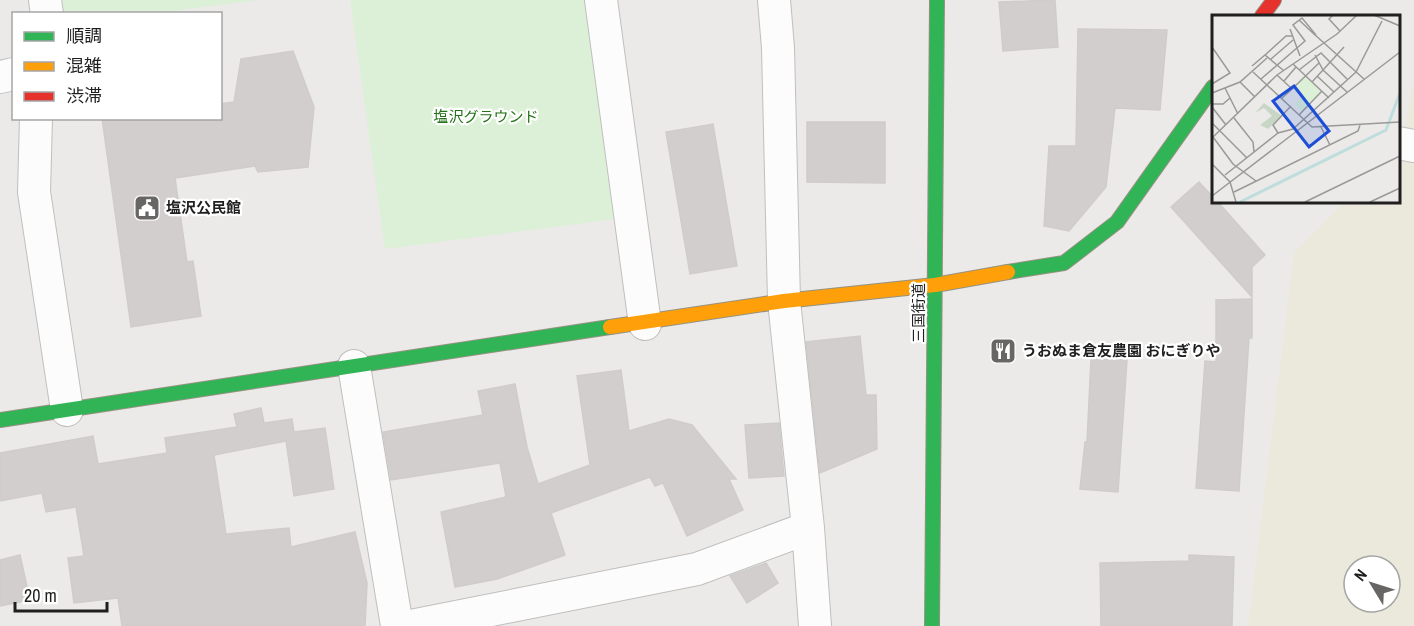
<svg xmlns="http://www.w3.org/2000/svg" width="1414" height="626" viewBox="0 0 1414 626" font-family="'Archivo Narrow','Noto Sans JP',sans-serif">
<rect width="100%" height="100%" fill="#eceae8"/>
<path fill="#ebe9dc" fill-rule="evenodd" d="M 1414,82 L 1414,626 L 1248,626 L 1294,253 L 1345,201 L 1398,201 L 1398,148 L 1402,143 ZM 1354,566 L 1390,566 L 1390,602 L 1354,602 Z"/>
<path fill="#dbf0d6" d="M 45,0 L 260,0 L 147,14 L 47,13 Z
M 350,0 L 601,0 L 631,217 L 385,249 Z"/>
<path fill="#d1cecd" stroke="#cfccca" stroke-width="1.5" d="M 1055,0 L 1058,47 L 1003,51 L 999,2 Z
M 1078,29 L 1167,30 L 1160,110 L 1115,108 L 1106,187 L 1069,231 L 1044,226 L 1049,146 L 1076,146 Z
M 293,51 L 314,107 L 308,167 L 258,172 L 255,166 L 175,178 L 187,262 L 193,261 L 201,316 L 131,327 L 102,118 L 220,118 L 220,104 L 234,102 L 241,59 Z
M 807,122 L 885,122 L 885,183 L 807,182 Z
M 713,124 L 737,266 L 690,274 L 666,132 Z
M 1199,182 L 1213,197 L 1213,201 L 1217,201 L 1265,255 L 1252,267 L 1252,297 L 1171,207 Z
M 1252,299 L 1252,338 L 1249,338 L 1239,491 L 1196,488 L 1205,361 L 1216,362 L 1216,300 Z
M 860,336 L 866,395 L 876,395 L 877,449 L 820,473 L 806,342 Z
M 1091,359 L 1127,360 L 1118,492 L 1080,489 L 1085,442 L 1087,442 Z
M 621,370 L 629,431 L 669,419 L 692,425 L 736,479 L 729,479 L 743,510 L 687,536 L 663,483 L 655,486 L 650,477 L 551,513 L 565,555 L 497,579 L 455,587 L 441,512 L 506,497 L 500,463 L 391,480 L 383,432 L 483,415 L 478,391 L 515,384 L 527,447 L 538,484 L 590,465 L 577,376 Z
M 261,408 L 264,423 L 292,419 L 294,432 L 325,428 L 334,489 L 294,496 L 286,441 L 214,455 L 226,534 L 289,528 L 291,547 L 355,532 L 367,583 L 365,626 L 122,626 L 118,598 L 74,603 L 68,558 L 84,556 L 76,507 L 46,512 L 42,493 L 0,501 L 0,453 L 93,436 L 98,464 L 167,453 L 165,438 L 237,427 L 234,414 Z
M 779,423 L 784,476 L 749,478 L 745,425 Z
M 20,555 L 30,600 L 0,606 L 0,560 Z
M 1189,555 L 1234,557 L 1232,626 L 1101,626 L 1100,563 L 1189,561 Z
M 766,563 L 778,583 L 747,603 L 730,576 Z"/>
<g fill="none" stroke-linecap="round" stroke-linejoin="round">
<g stroke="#c0bfbe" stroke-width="34">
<path id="street" d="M 45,0 L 47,14
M 601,0 L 645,324
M 774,0 L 778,48 L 784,301 L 808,528 L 815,626
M 0,77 L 14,74
M 36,118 L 34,192 L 67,410
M 1398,143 L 1414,146
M 354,366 L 397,626
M 411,626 L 697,569 L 808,528"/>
</g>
<g stroke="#959282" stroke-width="16">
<path id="fast" d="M 1008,272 L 1064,263 L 1117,222 L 1213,87
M 0,420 L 610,327
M 932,626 L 937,0"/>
</g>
<g stroke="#959282" stroke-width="16">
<path id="slow" d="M 610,327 L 784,301 L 935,285 L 1008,272"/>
</g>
<g stroke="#959282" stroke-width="16">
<path id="jam" d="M 1262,16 L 1274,0"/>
</g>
<use href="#street" stroke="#fcfcfc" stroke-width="32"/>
<use href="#fast" stroke="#30b455" stroke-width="14"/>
<use href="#slow" stroke="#ff9f0a" stroke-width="14"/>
<use href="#jam" stroke="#e5322d" stroke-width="14"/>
</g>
<defs>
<g id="civic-square" transform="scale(1.35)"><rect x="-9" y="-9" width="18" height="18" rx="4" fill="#676665" stroke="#fff"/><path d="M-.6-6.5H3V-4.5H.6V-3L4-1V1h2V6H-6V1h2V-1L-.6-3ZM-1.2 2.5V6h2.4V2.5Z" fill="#fff"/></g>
<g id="restaurant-square" transform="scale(1.35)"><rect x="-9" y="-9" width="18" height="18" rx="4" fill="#676665" stroke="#fff"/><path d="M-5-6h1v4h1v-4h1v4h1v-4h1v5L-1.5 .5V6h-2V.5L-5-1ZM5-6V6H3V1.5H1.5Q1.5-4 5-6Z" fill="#fff"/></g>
</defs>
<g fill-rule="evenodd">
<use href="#civic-square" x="147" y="208"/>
<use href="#restaurant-square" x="1003" y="351"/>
</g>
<g text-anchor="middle" stroke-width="4.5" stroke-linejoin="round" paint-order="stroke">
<g font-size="15" fill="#237217" stroke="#fff">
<text x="486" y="122">塩沢グラウンド</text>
</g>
<g font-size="15" font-weight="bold" fill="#1f1f1f" stroke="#fff" text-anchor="start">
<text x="166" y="213">塩沢公民館</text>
<text x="1022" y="356">うおぬま倉友農園 おにぎりや</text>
</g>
<g font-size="15" fill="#1f1f1f" stroke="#fff">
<text transform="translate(919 313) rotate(-90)" y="5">三国街道</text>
</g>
</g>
<g transform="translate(1212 15)">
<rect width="188" height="188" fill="#eceae8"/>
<path d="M 52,88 L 70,101 L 56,114 L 48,110 L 60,101 L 52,93 L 43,98 Z" fill="#c8d6c5"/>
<path d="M 93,61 L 110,76 L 90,96 L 83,89 L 91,81 L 82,73 Z" fill="#dbf0d6"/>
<path fill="none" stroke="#bedddd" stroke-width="3" d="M 28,187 L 174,115 L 188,78"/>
<path fill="none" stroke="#9a9998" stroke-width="1.5" d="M 121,0 L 117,4 L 128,16M 162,0 L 188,11M 87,5 L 103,20M 78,14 L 88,41M 102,19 L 152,64M 0,32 L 18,58 L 0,69M 53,40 L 74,21 L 80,21M 103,40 L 111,55 L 135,77M 59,44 L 81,25M 81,49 L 117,83M 40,51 L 53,40 L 71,55M 87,55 L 109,38 L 135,64M 41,57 L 100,112 L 188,107M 144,57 L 170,6M 65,60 L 80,74 L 70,83M 105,61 L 122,77M 49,64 L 93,26 L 81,10 L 90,3 L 104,20M 72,66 L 84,52M 28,67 L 43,82M 100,67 L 132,32M 13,73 L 26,99M 80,74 L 107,48M 0,78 L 28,67 L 55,43M 0,89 L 11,89 L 18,83M 0,92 L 14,110M 87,100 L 110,76M 22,103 L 41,127 L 42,137M 0,108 L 35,143M 109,112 L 118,130M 66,118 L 61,110 L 79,91M 1,122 L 21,149 L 44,166M 0,123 L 65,60 L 125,19 L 145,0M 0,149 L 18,167 L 24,187M 13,160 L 66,118 L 81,114 L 144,57M 22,177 L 146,116 L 148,110M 0,181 L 188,37M 93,187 L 188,141M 158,187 L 188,173"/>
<path fill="#1d4ed8" fill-opacity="0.15" stroke="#1d4ed8" stroke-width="3" d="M 82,71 L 117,116 L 97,132 L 61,86 Z"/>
<rect width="188" height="188" fill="none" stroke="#1f1f1f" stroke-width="3"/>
</g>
<rect x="12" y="12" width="210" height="108" fill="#ffffff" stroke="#a5a5a5" stroke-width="1.5"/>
<rect x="24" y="32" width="30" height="9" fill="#30b455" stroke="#a5a5a5" stroke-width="1.5"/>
<text x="66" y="42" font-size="18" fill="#1f1f1f">順調</text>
<rect x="24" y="62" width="30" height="9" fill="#ff9f0a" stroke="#a5a5a5" stroke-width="1.5"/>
<text x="66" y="72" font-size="18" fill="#1f1f1f">混雑</text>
<rect x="24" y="92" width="30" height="9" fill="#e5322d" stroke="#a5a5a5" stroke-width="1.5"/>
<text x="66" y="102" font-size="18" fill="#1f1f1f">渋滞</text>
<g transform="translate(1372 584) rotate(308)"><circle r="28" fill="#ffffff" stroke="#a5a5a5" stroke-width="1.5"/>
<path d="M0-4.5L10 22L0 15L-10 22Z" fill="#676665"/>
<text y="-9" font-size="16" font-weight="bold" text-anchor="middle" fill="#1f1f1f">N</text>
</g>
<path d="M15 602v9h92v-9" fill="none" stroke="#1f1f1f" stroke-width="3"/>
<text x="24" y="602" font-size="18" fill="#1f1f1f" stroke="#ffffff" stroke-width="4.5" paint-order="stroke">20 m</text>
</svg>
